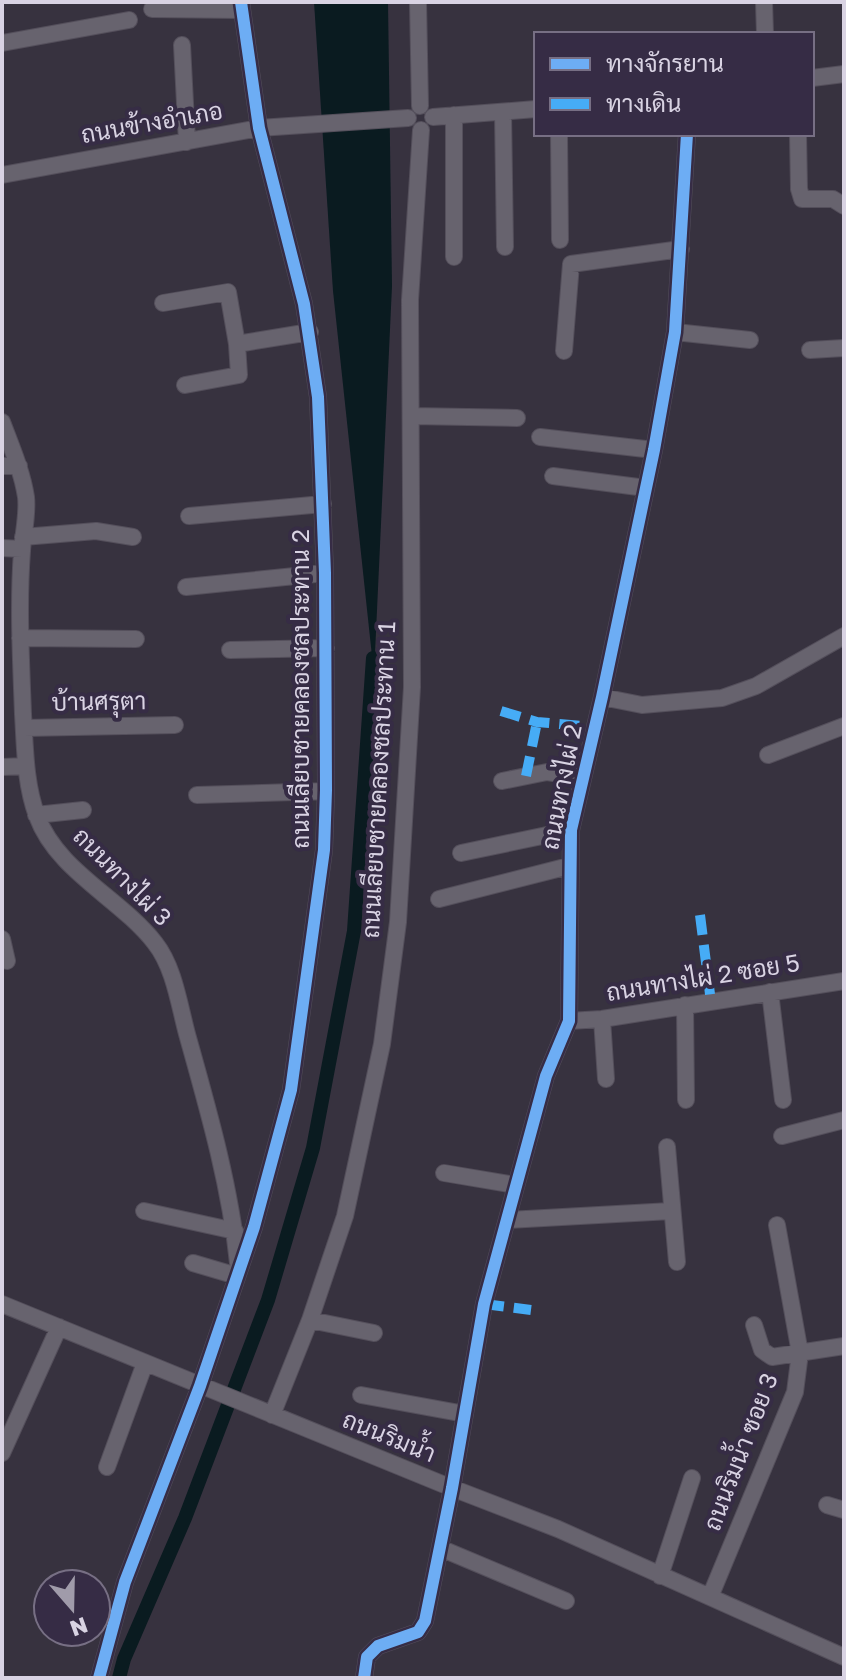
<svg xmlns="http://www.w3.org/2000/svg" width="846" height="1680" viewBox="0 0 846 1680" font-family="'Golos Text',Sarabun,sans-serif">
<rect width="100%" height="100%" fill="#37323f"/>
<path fill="#0a1b20" d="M 314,2 L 388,2 L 392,286 L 374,675 L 333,291 Z"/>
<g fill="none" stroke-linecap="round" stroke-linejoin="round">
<path stroke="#0a1b20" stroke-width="14" d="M 119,1678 L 124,1659 L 185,1518 L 268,1300 L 313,1148 L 354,931 L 373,658"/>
<g stroke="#544f5b" stroke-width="18">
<path id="minor" d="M 418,2 L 420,106
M 764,2 L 765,34
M 152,9 L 241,10
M 2,43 L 129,20
M 182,45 L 187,142
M 812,78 L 844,74
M 503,112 L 505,247
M 454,115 L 454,257
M 433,117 L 536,109
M 559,134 L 560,240
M 798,134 L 799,189 L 802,199 L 833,199 L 844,206
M 2,175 L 259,128 L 408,118
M 163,303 L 228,292 L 237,344 L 239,375 L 185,385
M 675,332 L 750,340
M 237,344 L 310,332
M 810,350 L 844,348
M 564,351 L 571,264 L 681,249
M 411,416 L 517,418
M 2,422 C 11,446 22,471 26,497 C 28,514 23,534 22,551 C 18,605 21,660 23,714 C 25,747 25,784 37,816 C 57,871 120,898 155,943 C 174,967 179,1004 187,1034 C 208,1109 230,1185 238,1263
M 540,437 L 654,450
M 2,466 L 19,466
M 553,476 L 646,488
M 189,516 L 323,504
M 23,537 L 96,531 L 133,537
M 2,548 L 22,549
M 186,587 L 325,573
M 20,638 L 136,639
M 230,650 L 326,648
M 602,697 L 642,705 L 722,698 L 756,686 L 844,636
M 24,728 L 175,725
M 768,755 L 844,726
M 2,767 L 26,766
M 502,781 L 547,772 L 582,777
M 197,795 L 326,791
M 36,815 L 83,810
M 461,853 L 571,830
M 439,899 L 569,866
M 2,939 L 7,961
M 770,992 L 783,1100
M 685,1005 L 686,1100
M 602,1019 L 606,1079
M 569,1021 L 602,1019 L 844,981
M 782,1136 L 844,1120
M 667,1147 L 677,1262
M 444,1173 L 515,1185
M 144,1211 L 235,1231
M 507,1220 L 671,1211
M 193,1263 L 237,1276
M 2,1304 L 452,1488 L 558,1529 L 844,1657
M 310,1320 L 374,1333
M 754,1325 L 762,1350 L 772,1357 L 844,1346
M 361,1395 L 465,1414
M 272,1415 L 310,1320 L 345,1216 L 382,1044 L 398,922 L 412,687 L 410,300 L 421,130
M 2,1453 L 59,1327
M 107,1467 L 145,1363
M 827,1505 L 844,1510
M 440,1548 L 566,1601
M 660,1576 L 692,1478
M 710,1597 L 795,1392 L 800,1353 L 777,1225
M 99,1678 L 125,1582 L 200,1386 L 254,1227 L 291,1090 L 324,850 L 326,790 L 325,573 L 318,397 L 304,304 L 259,128 L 241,2
M 364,1678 L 367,1657 L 378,1646 L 418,1632 L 425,1621 L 452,1488 L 484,1304 L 546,1076 L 569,1021 L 571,830 L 602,697 L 654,450 L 675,332 L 687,134"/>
</g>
<use href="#minor" stroke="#67636e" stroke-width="16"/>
<path stroke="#46acf6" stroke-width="10" stroke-dasharray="20 10" stroke-linecap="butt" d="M 501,711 L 537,722 L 595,727
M 526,776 L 537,722
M 700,915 L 711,1002
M 484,1304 L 531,1310"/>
<g stroke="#362c45" stroke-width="17">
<path id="cycleway" d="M 99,1678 L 125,1582 L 200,1386 L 254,1227 L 291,1090 L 324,850 L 326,790 L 325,573 L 318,397 L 304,304 L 259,128 L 241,2
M 364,1678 L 367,1657 L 378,1646 L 418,1632 L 425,1621 L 452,1488 L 484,1304 L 546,1076 L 569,1021 L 571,830 L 602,697 L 654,450 L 675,332 L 687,134"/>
</g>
<use href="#cycleway" stroke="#6dadf4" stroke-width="12"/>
</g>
<g text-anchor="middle" stroke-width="8" stroke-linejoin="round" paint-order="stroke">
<g font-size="24" fill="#d9d3e3" stroke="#362c45">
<text transform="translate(152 123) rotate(-10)" y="8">ถนนข้างอำเภอ</text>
<text transform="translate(301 689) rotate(-90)" y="8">ถนนเลียบชายคลองชลประทาน 2</text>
<text transform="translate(99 702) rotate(-1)" y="8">บ้านศรุตา</text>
<text transform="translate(379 780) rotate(-87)" y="8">ถนนเลียบชายคลองชลประทาน 1</text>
<text transform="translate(562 787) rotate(-79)" y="8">ถนนทางไผ่ 2</text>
<text transform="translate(122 877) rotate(45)" y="8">ถนนทางไผ่ 3</text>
<text transform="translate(703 978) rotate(-9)" y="8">ถนนทางไผ่ 2 ซอย 5</text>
<text transform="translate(389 1437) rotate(22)" y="8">ถนนริมน้ำ</text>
<text transform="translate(741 1452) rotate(-69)" y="8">ถนนริมน้ำ ซอย 3</text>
</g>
</g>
<rect width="846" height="1680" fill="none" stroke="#d9d3e3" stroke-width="8"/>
<rect x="534" y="32" width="280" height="104" fill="#362c45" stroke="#776f84" stroke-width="2"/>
<rect x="550" y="58" width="40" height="12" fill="#6dadf4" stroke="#776f84" stroke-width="2"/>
<text x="606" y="72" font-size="24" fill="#d9d3e3">ทางจักรยาน</text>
<rect x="550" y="98" width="40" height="12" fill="#46acf6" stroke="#776f84" stroke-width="2"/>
<text x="606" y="112" font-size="24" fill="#d9d3e3">ทางเดิน</text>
<g transform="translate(72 1608) rotate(160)"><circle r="38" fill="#362c45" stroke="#776f84" stroke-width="2"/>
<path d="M0-6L14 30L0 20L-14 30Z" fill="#a09baa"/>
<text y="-12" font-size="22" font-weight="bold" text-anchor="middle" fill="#d9d3e3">N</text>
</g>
</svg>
